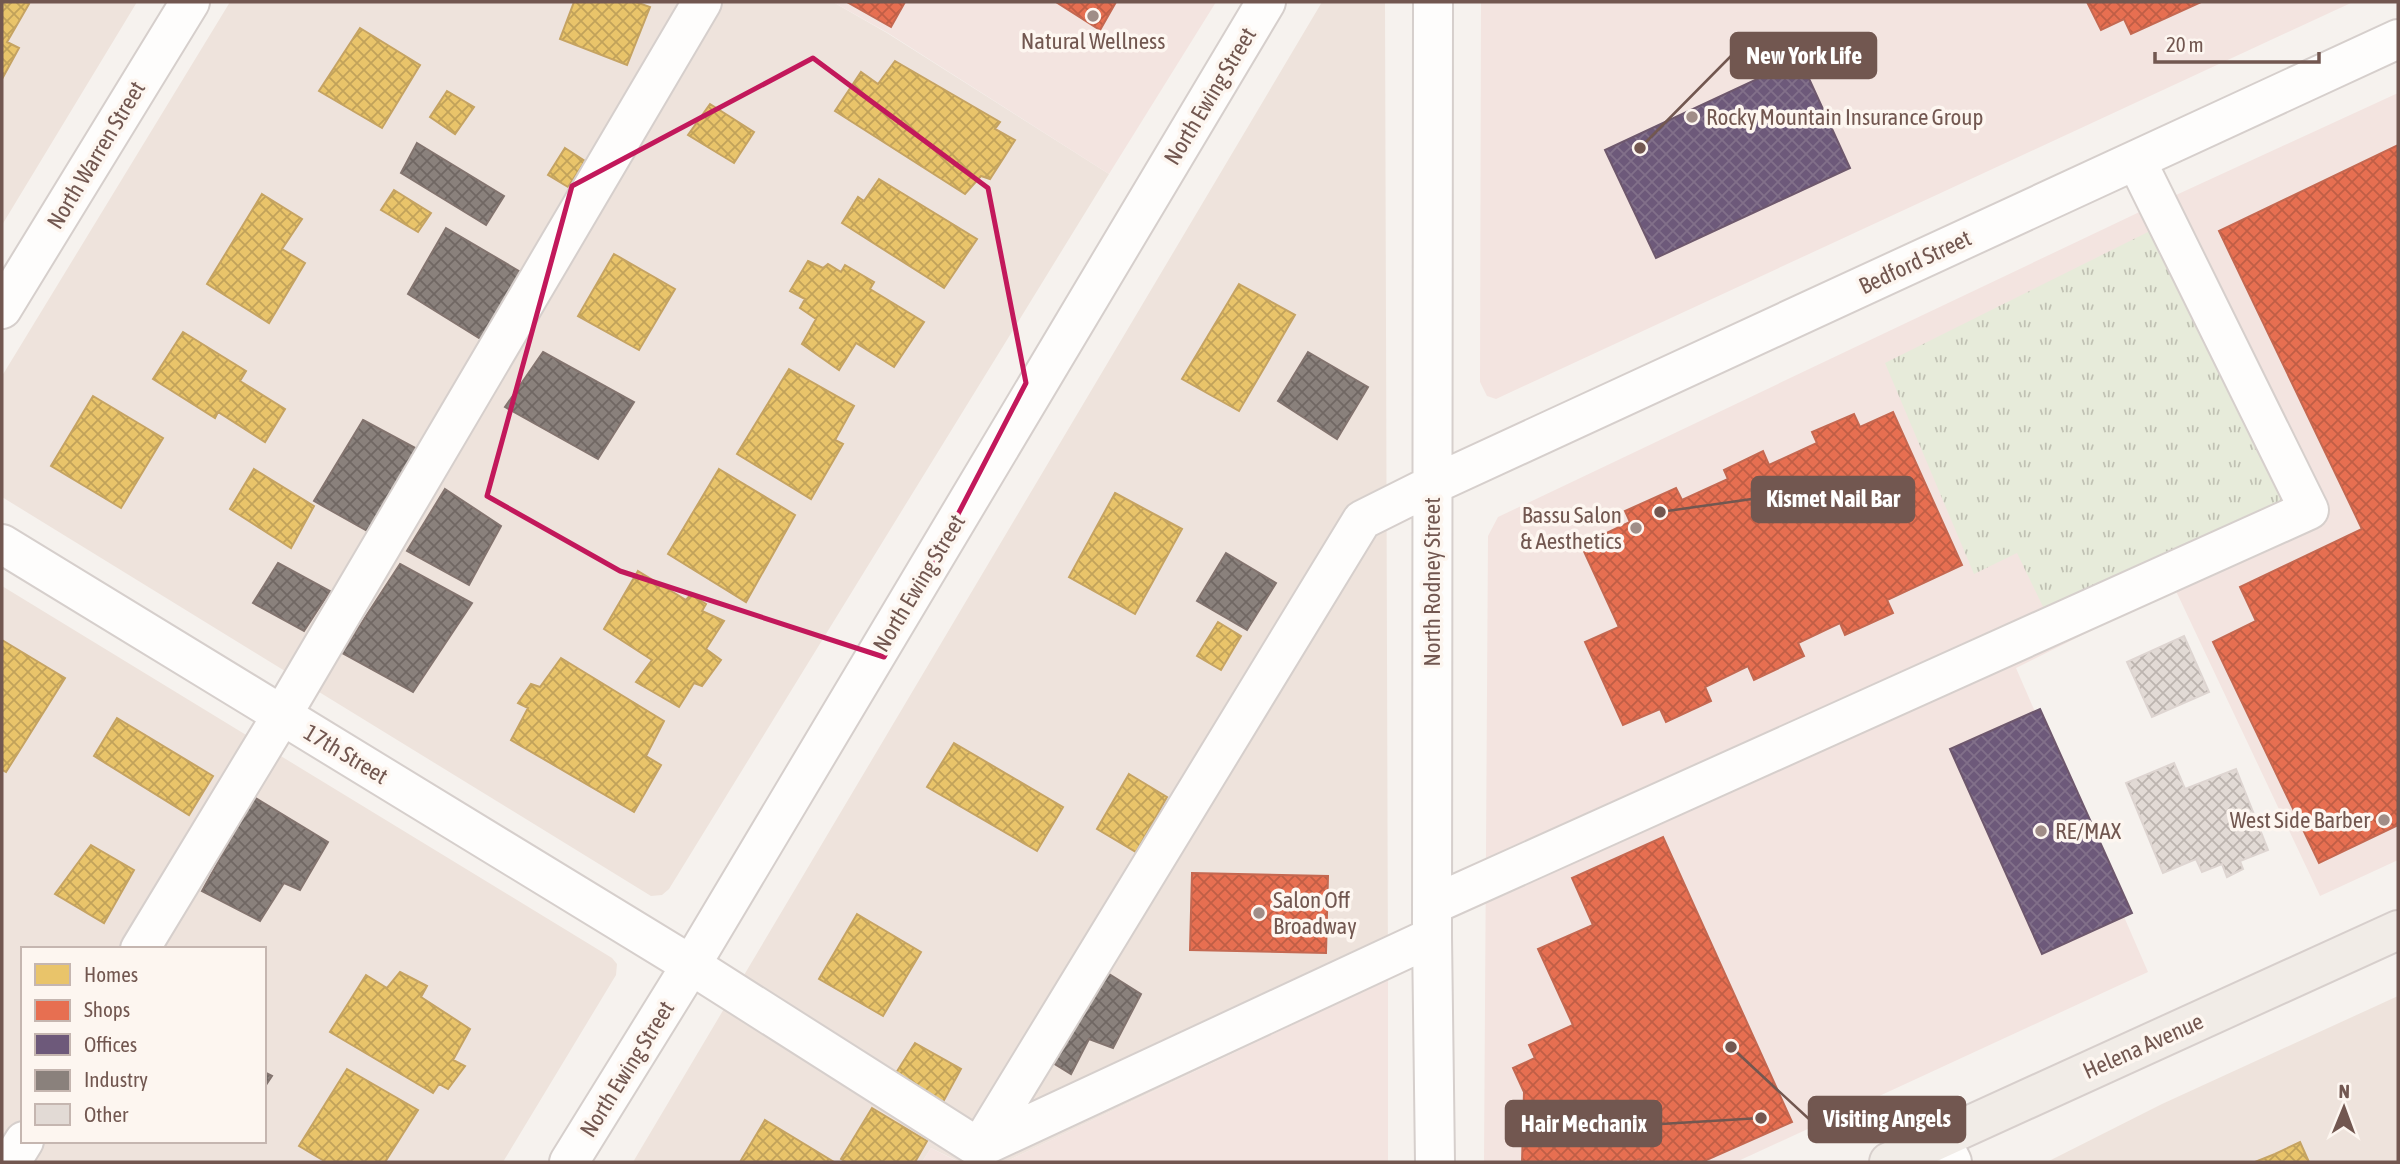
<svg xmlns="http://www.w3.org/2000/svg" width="2400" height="1164" viewBox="0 0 2400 1164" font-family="'Asap Condensed',sans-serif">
<defs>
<pattern id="grass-tufts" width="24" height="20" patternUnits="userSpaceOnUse" patternTransform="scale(1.75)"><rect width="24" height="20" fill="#e7ebda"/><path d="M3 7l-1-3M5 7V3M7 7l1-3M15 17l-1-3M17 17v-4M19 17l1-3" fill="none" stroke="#c0c1b3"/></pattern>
<pattern id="homes-cross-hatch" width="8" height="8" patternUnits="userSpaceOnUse" patternTransform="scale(1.75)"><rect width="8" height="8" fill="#e9c46a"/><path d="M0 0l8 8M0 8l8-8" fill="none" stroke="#c1a25a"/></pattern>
<pattern id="shops-cross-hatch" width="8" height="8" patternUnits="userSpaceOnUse" patternTransform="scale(1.75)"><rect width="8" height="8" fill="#e76f51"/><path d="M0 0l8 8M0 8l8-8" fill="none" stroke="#c05e46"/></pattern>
<pattern id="offices-cross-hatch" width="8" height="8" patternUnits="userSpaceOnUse" patternTransform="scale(1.75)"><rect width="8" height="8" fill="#6d597a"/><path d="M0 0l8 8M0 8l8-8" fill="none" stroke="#82708a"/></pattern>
<pattern id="industry-cross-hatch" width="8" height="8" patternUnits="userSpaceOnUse" patternTransform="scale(1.75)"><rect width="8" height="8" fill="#8a817c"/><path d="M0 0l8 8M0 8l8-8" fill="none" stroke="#706763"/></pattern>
<pattern id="building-cross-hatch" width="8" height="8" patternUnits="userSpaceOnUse" patternTransform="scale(1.75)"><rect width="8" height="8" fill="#e2dad5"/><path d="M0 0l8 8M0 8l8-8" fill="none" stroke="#bcb4af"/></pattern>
</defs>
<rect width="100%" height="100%" fill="#f6f2ee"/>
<path fill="#eee3dc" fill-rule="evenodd" d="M 2,2 L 137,2 L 2,225 Z
M 230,2 L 833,2 L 887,33 L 1109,174 L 669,889 L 662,895 L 651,896 L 2,497 L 2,376 Z
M 1322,2 L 1385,2 L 1388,979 L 1005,1162 L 960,1162 L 931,1148 L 922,1162 L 633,1162 Z
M 2,586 L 612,958 L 617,964 L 616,975 L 503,1162 L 2,1162 ZM 23,949 L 264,949 L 264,1141 L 23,1141 Z
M 2398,996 L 2398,1162 L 2047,1162 L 2162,1104 Z"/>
<path fill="#f3e4e0" d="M 833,2 L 1216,2 L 1109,174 L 888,33 Z
M 1481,2 L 2353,2 L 1496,399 L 1487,396 L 1480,382 Z
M 2398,93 L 2398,860 L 2320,896 L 2175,589 L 2016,668 L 2148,972 L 1736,1162 L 1484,1162 L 1488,536 L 1498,517 L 2150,207 Z
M 1388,979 L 1388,1162 L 1005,1162 Z
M 931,1148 L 959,1162 L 922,1162 Z"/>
<path fill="url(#grass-tufts)" d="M 2158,227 L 2290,503 L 2046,613 L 2017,553 L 1974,574 L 1885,363 Z"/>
<path fill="url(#homes-cross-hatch)" stroke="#c5a362" stroke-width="2" d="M 2,2 L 25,2 L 29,4 L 7,42 L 19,48 L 2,79 Z
M 574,2 L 636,2 L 650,7 L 627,65 L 560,39 Z
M 360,28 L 420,65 L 382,128 L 319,91 Z
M 895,61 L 1000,122 L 995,129 L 1015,140 L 990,179 L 981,176 L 965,194 L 835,111 L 861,72 L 878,84 Z
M 447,91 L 474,107 L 455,134 L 430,117 Z
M 710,104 L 754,132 L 734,163 L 688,135 Z
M 565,148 L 585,161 L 568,187 L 548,175 Z
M 879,179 L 977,239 L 944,288 L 842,223 L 858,197 L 864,201 Z
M 394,190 L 431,213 L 418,232 L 381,210 Z
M 262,194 L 302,219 L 282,249 L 305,263 L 269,323 L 207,284 Z
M 614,254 L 675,289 L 639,350 L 578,316 Z
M 808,261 L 823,268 L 828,264 L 841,272 L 845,265 L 874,282 L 870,289 L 924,322 L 894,367 L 856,343 L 839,370 L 802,344 L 816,319 L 800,308 L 805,299 L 790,291 Z
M 1239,284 L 1295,315 L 1239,411 L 1182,379 Z
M 183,332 L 246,371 L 240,381 L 285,409 L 265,442 L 218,412 L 215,418 L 153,379 Z
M 789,369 L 854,406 L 835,440 L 843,444 L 811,499 L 737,454 Z
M 93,396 L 163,438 L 121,508 L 51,466 Z
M 254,469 L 314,506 L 291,548 L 230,509 Z
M 719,469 L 795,515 L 746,602 L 668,554 Z
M 1115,493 L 1182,529 L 1135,614 L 1069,577 Z
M 638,571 L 686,600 L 691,594 L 706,604 L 702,611 L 724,621 L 706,649 L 721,660 L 702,686 L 694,683 L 679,707 L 636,682 L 652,660 L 604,629 Z
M 1218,622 L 1241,636 L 1221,670 L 1197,656 Z
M 2,640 L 65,678 L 6,772 L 2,770 Z
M 561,658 L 664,721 L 646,756 L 661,765 L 634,812 L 511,740 L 528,708 L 518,703 L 531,684 L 540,687 Z
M 117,718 L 213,776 L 189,815 L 94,756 Z
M 954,743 L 1063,807 L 1037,851 L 927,787 Z
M 1129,774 L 1167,797 L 1136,852 L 1097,829 Z
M 91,845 L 134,870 L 104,923 L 55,894 Z
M 857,914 L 921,952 L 883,1016 L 819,979 Z
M 400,972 L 427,986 L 421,997 L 470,1029 L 453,1060 L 465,1066 L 448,1089 L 439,1084 L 433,1093 L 330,1032 L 366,975 L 387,988 Z
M 915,1043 L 961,1069 L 943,1102 L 894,1076 Z
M 347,1069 L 418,1110 L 385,1162 L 326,1162 L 299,1146 Z
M 872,1108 L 927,1141 L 915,1162 L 846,1162 L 841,1159 Z
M 765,1120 L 834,1162 L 740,1162 Z
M 2300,1142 L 2309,1162 L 2255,1162 L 2275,1154 Z"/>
<path fill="url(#shops-cross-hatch)" stroke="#c46851" stroke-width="2" d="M 847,2 L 905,2 L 891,27 Z
M 1056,2 L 1116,2 L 1100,30 Z
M 2087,2 L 2201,2 L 2131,34 L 2124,19 L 2101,30 Z
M 2398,145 L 2398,825 L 2319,863 L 2213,642 L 2256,621 L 2240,587 L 2362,529 L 2219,231 Z
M 1893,412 L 1962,565 L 1887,600 L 1893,613 L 1845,635 L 1840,623 L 1798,643 L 1804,656 L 1754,680 L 1748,666 L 1705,687 L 1711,701 L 1666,722 L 1660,709 L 1623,725 L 1585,642 L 1619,627 L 1581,545 L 1630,522 L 1625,511 L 1676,488 L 1682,500 L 1728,479 L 1724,470 L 1763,451 L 1769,465 L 1817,443 L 1812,432 L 1854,414 L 1860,427 Z
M 1663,837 L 1792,1122 L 1702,1162 L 1640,1162 L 1639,1159 L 1632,1162 L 1522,1162 L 1524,1092 L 1513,1068 L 1535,1058 L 1529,1045 L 1573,1025 L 1538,949 L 1593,925 L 1572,878 Z
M 1192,873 L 1328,876 L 1326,953 L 1190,950 Z"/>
<path fill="url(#offices-cross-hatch)" stroke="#6e586d" stroke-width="2" d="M 1800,59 L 1850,168 L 1656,258 L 1605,150 Z
M 2040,709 L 2132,913 L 2042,954 L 1950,749 Z"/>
<path fill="url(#industry-cross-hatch)" stroke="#83746f" stroke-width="2" d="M 417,143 L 504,196 L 486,225 L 401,173 Z
M 446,228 L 524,274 L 484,341 L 408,294 Z
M 543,352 L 634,402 L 598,459 L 505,407 Z
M 1308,352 L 1368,387 L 1337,439 L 1278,401 Z
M 363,420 L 417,449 L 369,532 L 314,501 Z
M 445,489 L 501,526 L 469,585 L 407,551 Z
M 1226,553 L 1276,583 L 1247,630 L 1197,601 Z
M 278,563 L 330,591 L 304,631 L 253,603 Z
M 400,564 L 472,603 L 413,692 L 342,653 Z
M 254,797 L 328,842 L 300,890 L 284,883 L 260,921 L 202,891 Z
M 1098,967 L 1141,994 L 1113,1048 L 1089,1039 L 1071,1074 L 1048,1060 Z
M 264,1072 L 272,1076 L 264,1088 Z"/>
<path fill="url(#building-cross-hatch)" stroke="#ded5d1" stroke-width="2" d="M 2184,636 L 2209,692 L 2152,717 L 2127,662 Z
M 2174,763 L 2185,789 L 2236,769 L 2268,850 L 2240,861 L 2243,869 L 2227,877 L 2222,864 L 2202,872 L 2196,859 L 2163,873 L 2126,783 Z"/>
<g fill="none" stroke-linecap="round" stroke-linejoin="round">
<g stroke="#d6cfcc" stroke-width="42">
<path id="minor" d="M 1433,2 L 1432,937 L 1435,1162
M 2,309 L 190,2
M 2,544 L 691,965 L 979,1148 L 1432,937
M 1432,905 L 2309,510 L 2136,160
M 140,949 L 282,715 L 702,2
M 1940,1138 L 1952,1162
M 979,1148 L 1362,520 L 1432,485 L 2398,39
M 11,1162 L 24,1141
M 569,1162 L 691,965 L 1266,2"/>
</g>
<g stroke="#d7cfcc" stroke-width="42">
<path id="major" d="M 1889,1162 L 2398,930"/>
</g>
<use href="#minor" stroke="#fefdfc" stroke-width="38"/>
<use href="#major" stroke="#f1ece7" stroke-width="38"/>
</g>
<path fill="none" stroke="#c2185b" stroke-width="5" stroke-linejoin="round" d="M 813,58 L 988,188 L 1026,383 L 884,657 L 620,571 L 487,496 L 572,186 Z"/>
<g fill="#a08d87" stroke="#fdf6f0" stroke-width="2.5">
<circle cx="1093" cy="16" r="7"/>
<circle cx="1692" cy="117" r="7"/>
<circle cx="1636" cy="528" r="7"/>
<circle cx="2384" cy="820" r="7"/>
<circle cx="2041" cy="831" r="7"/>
<circle cx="1259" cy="913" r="7"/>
</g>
<g text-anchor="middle" stroke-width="7" stroke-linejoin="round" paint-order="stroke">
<g font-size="23" fill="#725750" stroke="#fdf6f0" text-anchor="start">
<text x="1093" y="49" text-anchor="middle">Natural Wellness</text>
<text x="1706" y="125">Rocky Mountain Insurance Group</text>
<text x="1622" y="523" text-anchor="end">Bassu Salon<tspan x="1622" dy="26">&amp; Aesthetics</tspan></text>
<text x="2370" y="828" text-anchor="end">West Side Barber</text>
<text x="2055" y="839">RE/MAX</text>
<text x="1273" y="908">Salon Off<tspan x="1273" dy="26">Broadway</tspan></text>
</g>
<g font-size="23" fill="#725750" stroke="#fdf6f0">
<text transform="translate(1210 96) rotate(-59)" y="8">North Ewing Street</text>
<text transform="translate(96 155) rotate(-59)" y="8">North Warren Street</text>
<text transform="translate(1915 262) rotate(-25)" y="8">Bedford Street</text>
<text transform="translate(1432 582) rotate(-90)" y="8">North Rodney Street</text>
<text transform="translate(919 583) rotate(-59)" y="8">North Ewing Street</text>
<text transform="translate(346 754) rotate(31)" y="8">17th Street</text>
<text transform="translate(2143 1046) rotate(-24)" y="8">Helena Avenue</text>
<text transform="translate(627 1069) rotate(-58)" y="8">North Ewing Street</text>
</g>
</g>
<path fill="none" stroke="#725750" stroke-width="2.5" d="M1640 148L1731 56M1660 512L1752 499M1731 1047L1809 1119M1761 1118L1661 1124"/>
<g fill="#725750" stroke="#fdf6f0" stroke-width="2.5">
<circle cx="1640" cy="148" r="7"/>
<circle cx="1660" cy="512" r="7"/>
<circle cx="1731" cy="1047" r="7"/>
<circle cx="1761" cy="1118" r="7"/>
</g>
<g fill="#725750" stroke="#725750" stroke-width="2.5">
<rect x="1731" y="33" width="145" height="45" rx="7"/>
<rect x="1752" y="477" width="162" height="45" rx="7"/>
<rect x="1809" y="1097" width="156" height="45" rx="7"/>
<rect x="1506" y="1101" width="155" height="45" rx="7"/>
</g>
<g font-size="24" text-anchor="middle" font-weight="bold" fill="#fff">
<text x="1804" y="64">New York Life</text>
<text x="1833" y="507">Kismet Nail Bar</text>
<text x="1887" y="1127">Visiting Angels</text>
<text x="1584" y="1132">Hair Mechanix</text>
</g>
<rect width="2400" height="1164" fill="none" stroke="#725750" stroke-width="7"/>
<rect x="21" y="947" width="245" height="196" fill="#fdf6f0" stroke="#c5b6b0" stroke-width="2"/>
<rect x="35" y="964" width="35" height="21" fill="#e9c46a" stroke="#c5b6b0" stroke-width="2"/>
<text x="84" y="982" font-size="21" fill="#725750">Homes</text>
<rect x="35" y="1000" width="35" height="21" fill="#e76f51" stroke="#c5b6b0" stroke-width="2"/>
<text x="84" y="1017" font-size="21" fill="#725750">Shops</text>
<rect x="35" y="1034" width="35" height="21" fill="#6d597a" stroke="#c5b6b0" stroke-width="2"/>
<text x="84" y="1052" font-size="21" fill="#725750">Offices</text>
<rect x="35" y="1070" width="35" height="21" fill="#8a817c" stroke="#c5b6b0" stroke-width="2"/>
<text x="84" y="1087" font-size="21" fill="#725750">Industry</text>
<rect x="35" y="1104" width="35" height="21" fill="#e2dad5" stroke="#c5b6b0" stroke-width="2"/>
<text x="84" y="1122" font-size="21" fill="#725750">Other</text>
<g transform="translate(2344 1108) rotate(1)" stroke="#fdf6f0" stroke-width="5" paint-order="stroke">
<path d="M0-5L12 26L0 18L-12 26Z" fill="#725750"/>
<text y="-10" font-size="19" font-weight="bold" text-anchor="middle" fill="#725750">N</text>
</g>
<path d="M2155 52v10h164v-10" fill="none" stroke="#725750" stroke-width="3.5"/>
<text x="2166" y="52" font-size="21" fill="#725750" stroke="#fdf6f0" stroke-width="5" paint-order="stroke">20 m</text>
</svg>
